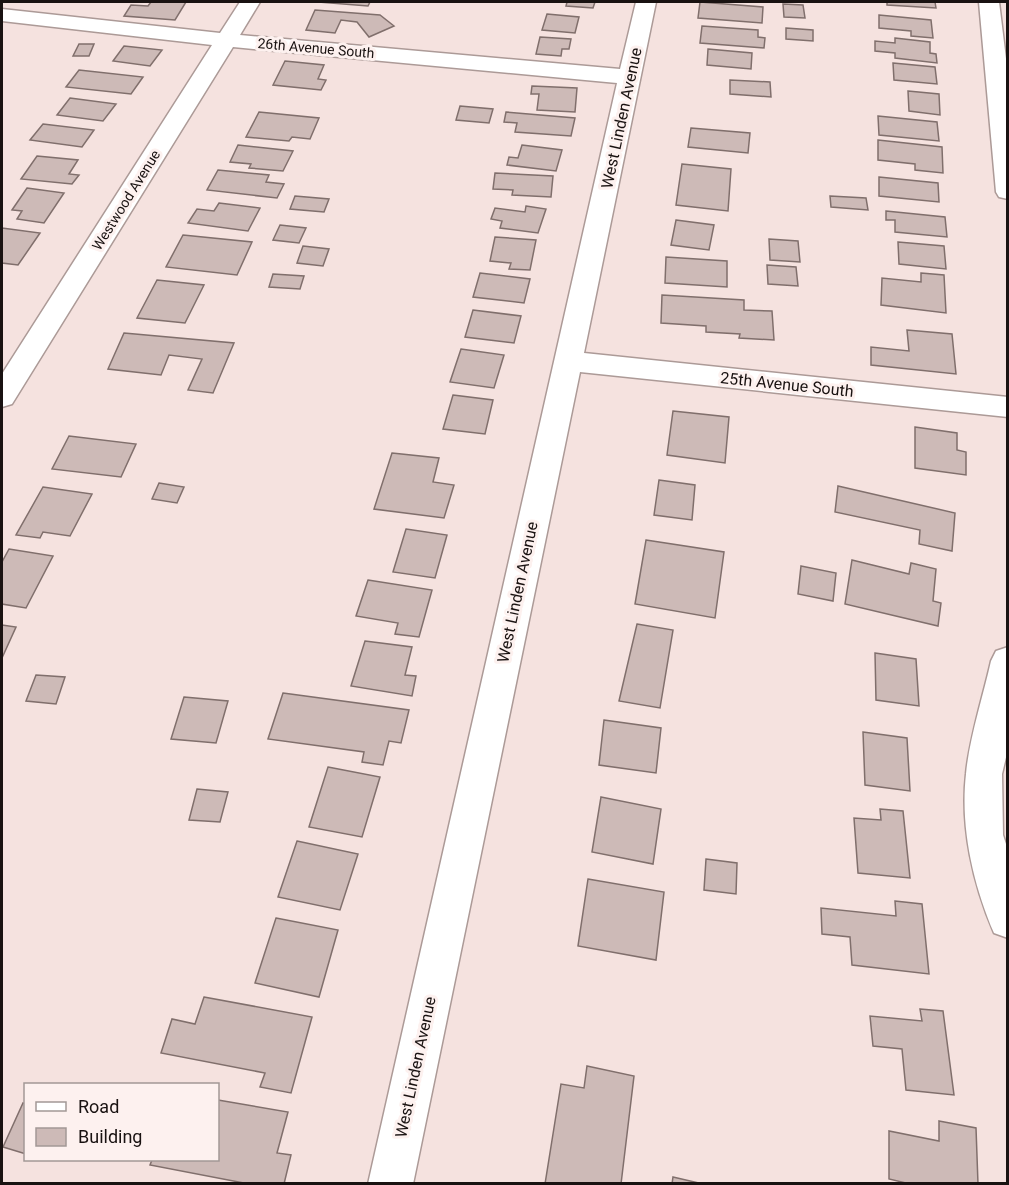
<svg xmlns="http://www.w3.org/2000/svg" width="1009" height="1185" viewBox="0 0 1009 1185" font-family="Roboto,sans-serif">
<rect width="100%" height="100%" fill="#f5e2df"/>
<path fill="#cdbab7" stroke="#806f6c" stroke-width="1.5" d="M 151,2 L 186,2 L 175,20 L 124,16 L 131,5 L 148,6 Z
M 318,2 L 370,2 L 368,6 Z
M 567,2 L 595,2 L 593,8 L 566,6 Z
M 700,2 L 763,7 L 762,23 L 698,18 Z
M 887,2 L 935,2 L 936,8 L 887,5 Z
M 783,4 L 803,5 L 805,18 L 784,17 Z
M 315,10 L 380,15 L 394,26 L 369,37 L 357,22 L 341,20 L 335,33 L 306,30 Z
M 547,14 L 579,17 L 575,33 L 542,30 Z
M 879,15 L 931,20 L 933,38 L 911,36 L 911,31 L 879,28 Z
M 702,26 L 758,30 L 758,37 L 765,38 L 764,48 L 700,43 Z
M 786,28 L 813,30 L 813,41 L 786,39 Z
M 540,37 L 571,39 L 569,49 L 562,49 L 561,56 L 536,54 Z
M 895,38 L 930,42 L 930,53 L 936,54 L 937,63 L 895,58 L 895,53 L 875,51 L 875,41 L 895,43 Z
M 79,44 L 94,44 L 89,56 L 73,56 Z
M 124,46 L 162,50 L 150,66 L 113,61 Z
M 708,49 L 752,53 L 751,69 L 707,65 Z
M 285,61 L 324,65 L 318,79 L 326,80 L 321,90 L 273,85 Z
M 893,63 L 935,67 L 937,84 L 894,80 Z
M 79,70 L 143,77 L 131,94 L 66,87 Z
M 730,80 L 770,82 L 771,97 L 730,94 Z
M 532,86 L 577,88 L 575,112 L 537,110 L 539,94 L 531,94 Z
M 908,91 L 939,94 L 940,115 L 909,111 Z
M 70,98 L 116,104 L 103,121 L 57,115 Z
M 460,106 L 493,109 L 489,123 L 456,120 Z
M 259,112 L 319,118 L 310,139 L 292,137 L 289,141 L 246,137 Z
M 506,112 L 575,118 L 571,136 L 515,132 L 517,123 L 504,122 Z
M 878,116 L 937,122 L 939,141 L 879,135 Z
M 43,124 L 94,130 L 82,147 L 30,140 Z
M 691,128 L 750,133 L 748,153 L 688,147 Z
M 878,140 L 942,147 L 943,173 L 915,170 L 915,164 L 878,160 Z
M 238,145 L 293,151 L 283,171 L 249,168 L 251,164 L 230,162 Z
M 522,145 L 562,150 L 556,171 L 507,165 L 509,157 L 518,158 Z
M 37,156 L 78,160 L 69,174 L 79,175 L 72,184 L 21,179 Z
M 682,164 L 731,169 L 728,211 L 676,205 Z
M 218,170 L 269,175 L 266,182 L 284,184 L 277,198 L 207,190 Z
M 495,173 L 553,176 L 551,197 L 512,195 L 513,190 L 493,189 Z
M 879,177 L 938,183 L 939,202 L 879,196 Z
M 27,188 L 64,193 L 44,223 L 17,219 L 22,211 L 12,210 Z
M 295,196 L 329,199 L 324,212 L 290,209 Z
M 830,196 L 866,198 L 868,210 L 831,207 Z
M 219,203 L 260,208 L 248,231 L 188,223 L 197,209 L 214,211 Z
M 526,206 L 546,209 L 538,233 L 500,228 L 502,221 L 491,219 L 495,208 L 525,212 Z
M 886,211 L 945,217 L 947,237 L 895,232 L 895,220 L 886,220 Z
M 676,220 L 714,225 L 709,250 L 671,245 Z
M 280,225 L 306,228 L 299,243 L 273,240 Z
M 2,228 L 40,233 L 18,265 L 2,263 Z
M 183,235 L 252,242 L 237,275 L 166,267 Z
M 495,237 L 536,240 L 530,270 L 509,269 L 511,263 L 490,261 Z
M 769,239 L 798,241 L 800,262 L 770,260 Z
M 898,242 L 944,246 L 946,269 L 899,264 Z
M 303,246 L 329,249 L 323,266 L 297,263 Z
M 666,257 L 727,261 L 727,287 L 665,283 Z
M 767,265 L 796,267 L 798,286 L 768,284 Z
M 480,273 L 530,279 L 524,303 L 473,297 Z
M 921,273 L 944,275 L 946,313 L 881,305 L 882,278 L 921,282 Z
M 273,274 L 304,276 L 300,289 L 269,287 Z
M 157,280 L 204,285 L 185,323 L 137,318 Z
M 662,295 L 744,300 L 744,310 L 772,311 L 774,340 L 739,338 L 740,334 L 706,332 L 706,326 L 661,323 Z
M 473,310 L 521,316 L 514,343 L 465,337 Z
M 907,330 L 952,334 L 956,374 L 871,365 L 871,347 L 909,351 Z
M 124,333 L 234,343 L 213,393 L 188,390 L 202,359 L 169,355 L 161,375 L 108,369 Z
M 461,349 L 504,355 L 494,388 L 450,382 Z
M 453,395 L 493,400 L 485,434 L 443,429 Z
M 673,411 L 729,417 L 725,463 L 667,455 Z
M 915,427 L 957,433 L 957,450 L 966,452 L 966,475 L 915,468 Z
M 69,436 L 136,444 L 121,477 L 52,469 Z
M 392,453 L 439,458 L 433,482 L 454,485 L 444,518 L 374,509 Z
M 659,480 L 695,485 L 692,520 L 654,515 Z
M 159,483 L 184,487 L 177,503 L 152,499 Z
M 838,486 L 955,513 L 952,551 L 919,544 L 920,530 L 835,512 Z
M 43,487 L 92,494 L 70,536 L 43,532 L 40,538 L 16,535 Z
M 406,529 L 447,535 L 435,578 L 393,572 Z
M 646,540 L 724,552 L 715,618 L 635,604 Z
M 9,549 L 53,556 L 26,608 L 2,604 L 2,562 Z
M 852,560 L 909,574 L 911,563 L 936,569 L 933,601 L 941,603 L 938,626 L 845,604 Z
M 801,566 L 836,573 L 833,601 L 798,594 Z
M 368,580 L 432,590 L 419,637 L 395,634 L 398,623 L 356,616 Z
M 637,624 L 673,630 L 660,708 L 619,701 Z
M 2,625 L 16,627 L 2,658 Z
M 365,641 L 412,647 L 405,675 L 416,676 L 412,696 L 351,686 Z
M 875,653 L 916,659 L 919,706 L 876,700 Z
M 36,675 L 65,677 L 56,704 L 26,701 Z
M 283,693 L 409,710 L 401,743 L 389,741 L 383,765 L 362,762 L 364,752 L 268,739 Z
M 184,697 L 228,701 L 216,743 L 171,739 Z
M 604,720 L 661,728 L 656,773 L 599,765 Z
M 863,732 L 907,738 L 910,791 L 865,785 Z
M 328,767 L 380,777 L 362,837 L 309,827 Z
M 197,789 L 228,792 L 220,822 L 189,820 Z
M 601,797 L 661,809 L 653,864 L 592,852 Z
M 880,809 L 903,811 L 910,878 L 858,873 L 854,818 L 881,820 Z
M 297,841 L 358,854 L 340,910 L 278,897 Z
M 706,859 L 737,863 L 736,894 L 704,890 Z
M 588,879 L 664,892 L 656,960 L 578,946 Z
M 895,901 L 922,904 L 929,974 L 852,965 L 850,937 L 822,934 L 821,908 L 896,916 Z
M 276,918 L 338,930 L 319,997 L 255,983 Z
M 204,997 L 312,1017 L 291,1093 L 260,1087 L 265,1073 L 161,1053 L 172,1019 L 195,1024 Z
M 920,1009 L 943,1011 L 954,1095 L 906,1090 L 902,1049 L 873,1046 L 870,1016 L 922,1021 Z
M 587,1066 L 634,1076 L 621,1184 L 545,1184 L 561,1084 L 584,1088 Z
M 218,1100 L 288,1112 L 277,1153 L 291,1155 L 284,1184 L 249,1184 L 150,1165 L 152,1160 L 218,1160 Z
M 23,1103 L 26,1104 L 26,1154 L 3,1147 Z
M 939,1121 L 976,1128 L 978,1184 L 910,1184 L 889,1179 L 889,1131 L 939,1141 Z
M 673,1177 L 703,1184 L 672,1184 Z"/>
<g fill="none" stroke-linecap="round" stroke-linejoin="round">
<g stroke="#ac9a97" stroke-width="3">
<path id="minor" d="M 240,2 L 260,2 L 240,35 L 620,69 L 636,2 L 656,2 L 584,353 L 1008,397 L 1008,417 L 580,372 L 413,1184 L 368,1184 L 617,83 L 233,47 L 12,404 L 2,407 L 2,374 L 212,45 L 2,21 L 2,9 L 220,33 Z
M 979,2 L 999,2 L 1008,75 L 1008,199 L 999,197 L 996,192 Z
M 1008,647 L 1008,749 L 1002,774 L 1003,835 L 1008,850 L 1008,938 L 994,933 C 973,884 960,827 966,774 C 969,739 983,697 991,661 L 996,651 Z"/>
</g>
<use href="#minor" fill="#fff" fill-rule="evenodd"/>
</g>
<g text-anchor="middle" stroke-width="6" stroke-linejoin="round" paint-order="stroke">
<g font-size="14" fill="#191211" stroke="#fdf1ef">
<text transform="translate(316 48) rotate(5)" y="5">26th Avenue South</text>
<text transform="translate(126 200) rotate(-58)" y="5">Westwood Avenue</text>
</g>
<g font-size="16" fill="#191211" stroke="#fdf1ef">
<text transform="translate(621 118) rotate(-78)" y="6">West Linden Avenue</text>
<text transform="translate(787 384) rotate(6)" y="6">25th Avenue South</text>
<text transform="translate(517 592) rotate(-78)" y="6">West Linden Avenue</text>
<text transform="translate(415 1067) rotate(-78)" y="6">West Linden Avenue</text>
</g>
</g>
<rect width="1009" height="1185" fill="none" stroke="#191211" stroke-width="6"/>
<rect x="24" y="1083" width="195" height="78" fill="#fdf1ef" stroke="#a29896" stroke-width="1.5"/>
<rect x="36" y="1102" width="30" height="9" fill="#ffffff" stroke="#a29896" stroke-width="1.5"/>
<text x="78" y="1113" font-size="18" fill="#191211">Road</text>
<rect x="36" y="1128" width="30" height="18" fill="#cdbab7" stroke="#a29896" stroke-width="1.5"/>
<text x="78" y="1143" font-size="18" fill="#191211">Building</text>
</svg>
